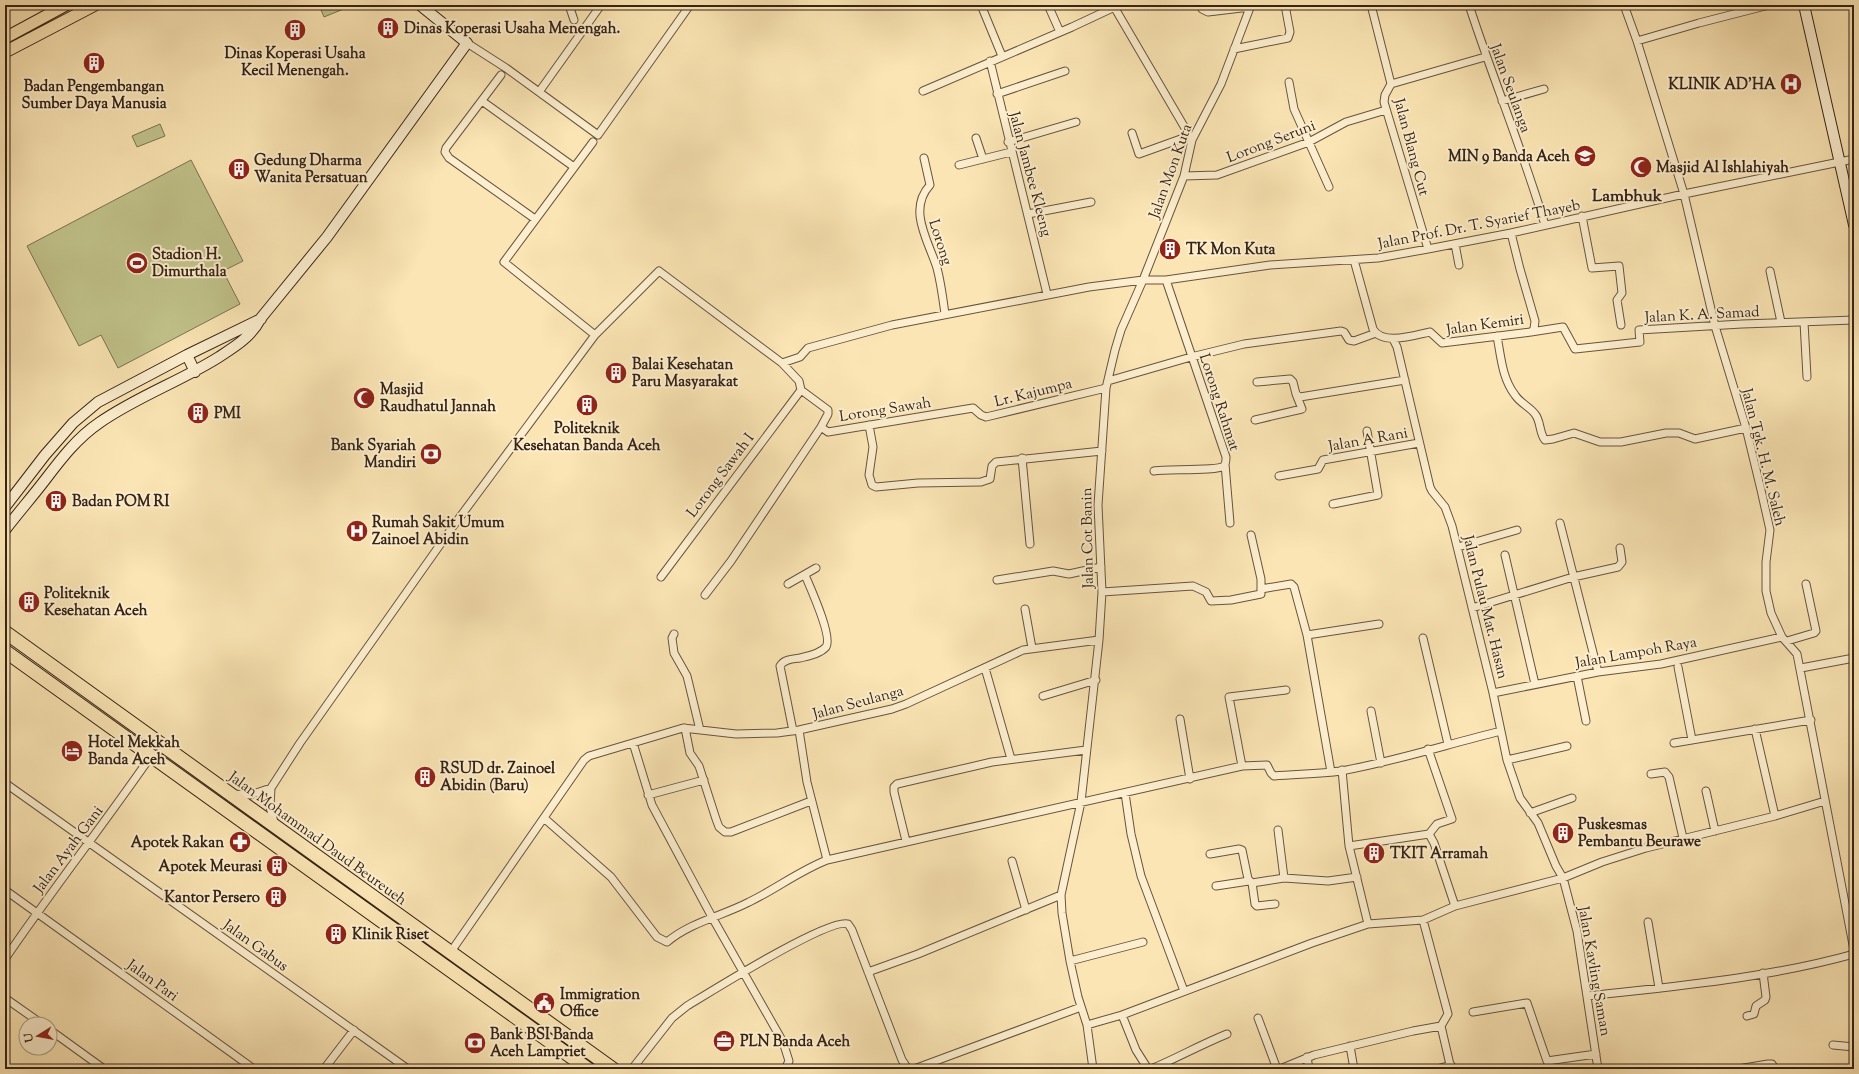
<svg xmlns="http://www.w3.org/2000/svg" width="1859" height="1074" viewBox="0 0 1859 1074" font-family="'Sorts Mill Goudy',serif">
<rect width="100%" height="100%" fill="#fbe5b4"/>
<filter id="stains"><feTurbulence type="fractalNoise" baseFrequency=".005" numOctaves="4"/><feColorMatrix values="0 0 0 0 .2 0 0 0 0 .09 0 0 0 0 .02 0 0 0 .5 -.17"/></filter>
<radialGradient id="worn" r=".72"><stop offset=".6" stop-color="#630" stop-opacity="0"/><stop offset="1" stop-color="#630" stop-opacity=".3"/></radialGradient>
<path fill="#c1c38b" stroke="#7c7350" d="M 319,5 L 350,5 L 351,6 L 324,17 Z
M 160,124 L 165,136 L 137,147 L 132,136 Z
M 191,160 L 243,261 L 223,271 L 240,304 L 118,368 L 101,335 L 79,346 L 27,246 Z"/>
<g fill="none" stroke-linecap="round" stroke-linejoin="round">
<g stroke="#67543e" stroke-width="9">
<path id="street" d="M 569,5 L 574,20
M 981,5 L 1002,56
M 1048,5 L 1060,32
M 1113,5 L 1192,140
M 1200,5 L 1202,9 L 1208,12 L 1250,7
M 1371,5 L 1391,84 L 1385,95 L 1384,102 L 1428,249
M 1469,5 C 1493,79 1523,151 1545,225
M 1624,5 L 1637,41 L 1684,194 L 1715,326 L 1746,428 L 1761,490 L 1770,530 L 1766,562 L 1766,591 L 1771,613 L 1782,637 L 1797,654 L 1854,950
M 1637,41 L 1699,23 L 1769,5
M 467,43 L 506,68 L 598,135 L 690,5
M 1234,49 L 1288,38 L 1290,32 L 1285,5
M 990,61 L 1047,294
M 501,75 L 446,148 L 445,152 L 449,158 L 535,219
M 1289,82 L 1294,109 L 1329,187
M 1391,84 L 1485,57
M 923,91 L 1072,27 L 1119,5
M 539,92 L 601,5
M 997,94 L 1065,71
M 482,101 L 574,167
M 1502,101 L 1544,89
M 1132,133 L 1139,154 L 1189,136
M 976,138 L 983,159
M 593,142 L 504,262 L 595,335
M 1008,142 L 1076,122
M 924,158 L 930,185 C 907,210 929,242 937,268 C 941,283 943,299 945,314
M 959,165 L 1011,152
M 1184,176 L 1217,175 L 1309,142 L 1346,122 L 1386,110
M 1028,214 L 1091,202
M 1582,216 L 1592,268 L 1619,266 L 1622,293 L 1617,300 L 1621,325
M 1455,244 L 1459,265
M 1354,260 L 1373,329 C 1382,346 1415,335 1430,332 L 1442,343 L 1531,332 L 1534,329 L 1535,321 L 1520,269 L 1511,233
M 1770,271 L 1781,322
M 1804,322 L 1807,377
M 1531,332 L 1563,327 L 1575,349 L 1640,342 L 1639,330 L 1742,324 L 1854,320
M 1497,336 C 1501,357 1502,378 1515,395 C 1520,403 1530,407 1535,414 C 1541,421 1539,433 1545,440 L 1553,439 L 1574,433 L 1600,442 L 1621,442 L 1666,433 L 1679,433 L 1695,439 L 1746,428
M 1393,339 L 1397,347 L 1430,487 L 1432,491 L 1445,507 L 1452,526 L 1493,693 L 1507,760 L 1520,798 L 1538,823 L 1556,866 L 1563,878 L 1577,931 L 1598,1069
M 782,363 L 800,357 L 808,348 L 892,325 L 1089,287 L 1143,280 L 1166,280 L 1270,265 L 1378,258 L 1428,249 L 1511,233 L 1684,194 L 1854,159
M 1108,381 L 1191,357 L 1244,344 L 1341,331 L 1344,332 L 1349,340 L 1354,341 L 1376,333
M 1257,382 L 1290,379 L 1293,382 L 1296,394 L 1300,397 L 1405,380
M 1255,420 L 1302,409 L 1296,394
M 869,425 L 873,447 L 869,475 L 872,485 L 876,487 L 918,483 L 981,482 L 990,479 L 992,466 L 996,462 L 1102,451
M 1022,458 L 1030,544
M 1225,464 L 1230,523
M 1154,471 C 1166,469 1218,471 1224,466 C 1226,464 1226,460 1226,457 L 1166,280
M 1279,476 L 1318,469 L 1323,460 L 1419,443
M 1333,504 L 1378,495 L 1367,431
M 1560,523 L 1598,672
M 1458,547 L 1517,530
M 1505,555 L 1535,684
M 661,577 L 801,390
M 997,580 L 1053,571 L 1069,574 L 1101,567
M 788,584 L 816,568
M 1261,589 L 1291,584 L 1294,587 L 1307,635
M 1102,592 L 1193,586 L 1206,592 L 1211,601 L 1231,600 L 1261,594 L 1261,579 L 1251,535
M 705,595 L 731,561 L 821,427
M 1472,608 L 1573,577 L 1618,567 L 1622,562 L 1620,548
M 1025,609 L 1032,648
M 674,634 L 672,638 L 674,653 L 687,676 L 700,730
M 1423,638 L 1448,744
M 1787,641 L 1814,633 L 1816,631 L 1806,584
M 1678,667 L 1692,740
M 985,668 L 1011,759
M 1801,668 L 1854,658
M 1577,676 L 1586,721
M 1493,693 L 1598,672 L 1661,664 L 1782,637
M 1043,696 L 1096,680
M 1371,711 L 1381,763
M 1180,719 L 1190,779
M 685,728 L 690,753 L 699,766 L 716,819 L 719,827 L 725,832 L 731,832 L 811,801
M 1755,729 L 1775,816
M 799,730 L 807,782 L 827,860
M 793,731 L 780,666 C 784,659 793,659 800,658 C 808,656 820,654 826,647 C 833,637 810,587 805,575
M 633,743 L 652,805 L 712,917 L 783,1042 L 789,1061 L 785,1069
M 1674,743 L 1811,720
M 1428,749 L 1452,819 L 1437,824 L 1429,834
M 1507,760 L 1567,746
M 1242,766 L 1229,697 L 1286,690
M 1342,770 L 1349,846 L 1368,924
M 1331,772 L 1307,635 L 1379,624
M 1651,774 L 1665,772 L 1669,777 L 1683,838
M 5,783 L 408,1069
M 1706,791 L 1715,831
M 1125,793 L 1131,834 L 1141,876 L 1184,991
M 232,794 L 250,795 L 271,788
M 648,795 L 704,780
M 1530,813 L 1572,798
M 544,818 L 611,877 L 657,937 L 667,942 C 691,922 722,916 749,902 C 776,889 799,871 827,860 L 1242,766 L 1267,765 L 1271,773 L 1274,776 C 1296,774 1319,774 1341,771 C 1396,761 1448,744 1501,731
M 275,826 L 270,807 L 271,788 L 300,743 L 454,525 L 595,335 L 659,271 L 782,363 L 799,381 L 801,390 L 828,410 L 828,414 L 821,427 L 828,432 L 973,408 L 981,415 L 986,417 L 1106,388
M 1278,830 L 1284,878
M 906,841 L 894,792 L 894,787 L 897,784 L 992,762 L 1086,750
M 1349,846 L 1429,834 L 1434,843 L 1455,906
M 1210,854 L 1239,849 L 1242,850 L 1248,879 L 1252,883 L 1284,878 L 1328,881 L 1357,877
M 1012,861 L 1026,910
M 1252,883 L 1255,904 L 1257,906 L 1275,904
M 1216,886 L 1249,881
M 5,890 L 254,1069
M 1423,920 L 1448,1014 L 1441,1026 L 1451,1069
M 1648,922 L 1659,988
M 450,953 L 584,760 L 589,756 L 683,728 L 736,734 L 777,733 L 799,730 L 892,709 L 906,704 L 1023,650 L 1099,640
M 5,959 C 52,890 104,824 151,756
M 1070,961 L 1143,942
M 868,972 L 918,954 L 1061,895
M 1588,996 C 1677,986 1768,978 1854,954
M 5,998 L 42,1024
M 1473,1012 L 1527,1003 L 1547,1061 L 1596,1054
M 1122,1015 L 1136,1050 L 1148,1069
M 1747,1016 L 1754,1014 L 1756,1006 L 1765,1000 L 1766,997 L 1763,973
M 1258,1018 L 1277,1069
M 1087,1025 L 1122,1015 L 1312,943 L 1368,924 L 1423,920 L 1455,906 L 1563,878 L 1602,862 L 1646,848 L 1775,816 L 1825,801
M 50,1030 L 104,1069
M 1833,1045 L 1854,1047
M 1350,1046 L 1354,1069
M 1307,1057 L 1309,1069
M 324,1069 L 354,1030
M 632,1069 L 672,1018 L 687,1006 C 710,992 830,917 848,924 L 852,930 L 902,1060 L 908,1069
M 914,1069 L 1081,1007
M 1093,1069 L 1087,1025 L 1078,997 L 1070,961 L 1062,913 L 1061,895 L 1081,802 L 1099,640 L 1102,592 L 1098,505 L 1106,388 L 1115,350 L 1121,330 L 1143,280 L 1184,176 L 1192,140 L 1221,84 L 1251,5
M 1151,1069 C 1177,1058 1200,1045 1227,1034
M 1280,1069 L 1314,1055 L 1413,1031 L 1441,1026
M 1437,1069 L 1451,1065
M 1738,1069 L 1768,1064 L 1772,1064 L 1775,1069"/>
</g>
<g stroke="#362316" stroke-width="12">
<path id="secondary" d="M 1804,5 L 1854,225
M 187,355 L 195,372
M 5,507 L 45,455 L 73,423 L 98,402 L 187,355 L 261,319
M 5,530 C 18,513 32,497 45,480 C 61,459 77,438 99,423 C 136,397 181,381 219,357 C 236,346 251,337 261,318 L 327,237 L 467,43 L 420,5"/>
</g>
<g stroke="#362316" stroke-width="13">
<path id="primary" d="M 5,38 L 66,5
M 5,52 L 95,5"/>
</g>
<g stroke="#362316" stroke-width="15">
<path id="highway" d="M 5,632 C 207,779 410,924 613,1069
M 5,651 L 588,1069"/>
</g>
<use href="#street" stroke="#fceece" stroke-width="7"/>
<use href="#secondary" stroke="#fceece" stroke-width="10"/>
<use href="#primary" stroke="#fbe5b4" stroke-width="11"/>
<use href="#highway" stroke="#fbe5b4" stroke-width="13"/>
</g>
<defs>
<g id="building-disc" transform="scale(1.15)"><circle r="9.5" fill="#8f2418" stroke="#fceece"/><path d="M-4-6H4V6H1V3H-1V6H-4ZM-2.5-4.3h1.7v1.8h-1.7ZM.8-4.3h1.7v1.8H.8ZM-2.5-1h1.7V.8h-1.7ZM.8-1h1.7V.8H.8Z" fill="#fff"/></g>
<g id="hospital-disc" transform="scale(1.15)"><circle r="9.5" fill="#8f2418" stroke="#fceece"/><path d="M-5-5h3v3.5h4V-5h3V5h-3V1.5h-4V5h-3Z" fill="#fff"/></g>
<g id="school-disc" transform="scale(1.15)"><circle r="9.5" fill="#8f2418" stroke="#fceece"/><path d="M0-5L7-2L0 1L-7-2ZM-4 1L0 2.5L4 1V4Q0 6-4 4Z" fill="#fff"/></g>
<g id="mosque-disc" transform="scale(1.15)"><circle r="9.5" fill="#8f2418" stroke="#fceece"/><path d="M3.5-4.9A6 6 0 1 0 3.5 4.9A5 5 0 1 1 3.5-4.9Z" fill="#fff"/></g>
<g id="stadium-disc" transform="scale(1.15)"><circle r="9.5" fill="#8f2418" stroke="#fceece"/><path d="M0-5a6.5 5 0 1 0 0 10a6.5 5 0 1 0 0-10ZM-3.5-1.8h7v3.6h-7Z" fill="#fff"/></g>
<g id="bank-disc" transform="scale(1.15)"><circle r="9.5" fill="#8f2418" stroke="#fceece"/><path d="M-6-4H6V4H-6ZM0-2.3a2.3 2.3 0 1 0 0 4.6a2.3 2.3 0 1 0 0-4.6Z" fill="#fff"/></g>
<g id="hotel-disc" transform="scale(1.15)"><circle r="9.5" fill="#8f2418" stroke="#fceece"/><path d="M-6-4.5h1.5V1H6V5H4.5V3h-9V5H-6ZM-4 0a1.8 1.8 0 1 1 3.6 0ZM.5 0V-2.5h3Q6-2.5 6 0Z" fill="#fff"/></g>
<g id="pharmacy-disc" transform="scale(1.15)"><circle r="9.5" fill="#8f2418" stroke="#fceece"/><path d="M-2-6h4v4h4v4h-4v4h-4v-4h-4v-4h4Z" fill="#fff"/></g>
<g id="civic-disc" transform="scale(1.15)"><circle r="9.5" fill="#8f2418" stroke="#fceece"/><path d="M-.6-6.5H3V-4.5H.6V-3L4-1V1h2V6H-6V1h2V-1L-.6-3ZM-1.2 2.5V6h2.4V2.5Z" fill="#fff"/></g>
<g id="office-disc" transform="scale(1.15)"><circle r="9.5" fill="#8f2418" stroke="#fceece"/><path d="M-6-3h4V-5.5h4V-3h4V5H-6ZM-1-4.5V-3h2v-1.5ZM-6 0V1H6V0Z" fill="#fff"/></g>
</defs>
<g fill-rule="evenodd">
<use href="#building-disc" x="388" y="28"/>
<use href="#building-disc" x="295" y="30"/>
<use href="#building-disc" x="94" y="63"/>
<use href="#hospital-disc" x="1791" y="84"/>
<use href="#school-disc" x="1585" y="156"/>
<use href="#mosque-disc" x="1641" y="167"/>
<use href="#building-disc" x="239" y="169"/>
<use href="#building-disc" x="1170" y="249"/>
<use href="#stadium-disc" x="137" y="263"/>
<use href="#building-disc" x="616" y="373"/>
<use href="#mosque-disc" x="364" y="398"/>
<use href="#building-disc" x="587" y="405"/>
<use href="#building-disc" x="198" y="413"/>
<use href="#bank-disc" x="431" y="454"/>
<use href="#building-disc" x="56" y="501"/>
<use href="#hospital-disc" x="357" y="531"/>
<use href="#building-disc" x="29" y="602"/>
<use href="#hotel-disc" x="72" y="751"/>
<use href="#building-disc" x="425" y="777"/>
<use href="#building-disc" x="1563" y="833"/>
<use href="#pharmacy-disc" x="240" y="842"/>
<use href="#building-disc" x="1374" y="853"/>
<use href="#building-disc" x="277" y="866"/>
<use href="#building-disc" x="276" y="897"/>
<use href="#building-disc" x="336" y="934"/>
<use href="#civic-disc" x="544" y="1003"/>
<use href="#office-disc" x="724" y="1041"/>
<use href="#bank-disc" x="475" y="1043"/>
</g>
<g text-anchor="middle" stroke-width="4" stroke-linejoin="round" paint-order="stroke">
<g font-size="15" font-weight="bold" fill="#362316" stroke="#fceece" text-anchor="start">
<text x="404" y="33">Dinas Koperasi Usaha Menengah.</text>
<text x="295" y="58" text-anchor="middle">Dinas Koperasi Usaha<tspan x="295" dy="17">Kecil Menengah.</tspan></text>
<text x="1776" y="89" text-anchor="end">KLINIK AD'HA</text>
<text x="94" y="91" text-anchor="middle">Badan Pengembangan<tspan x="94" dy="17">Sumber Daya Manusia</tspan></text>
<text x="1570" y="161" text-anchor="end">MIN 9 Banda Aceh</text>
<text x="254" y="165">Gedung Dharma<tspan x="254" dy="17">Wanita Persatuan</tspan></text>
<text x="1656" y="172">Masjid Al Ishlahiyah</text>
<text x="1186" y="254">TK Mon Kuta</text>
<text x="152" y="259">Stadion H.<tspan x="152" dy="17">Dimurthala</tspan></text>
<text x="632" y="369">Balai Kesehatan<tspan x="632" dy="17">Paru Masyarakat</tspan></text>
<text x="380" y="394">Masjid<tspan x="380" dy="17">Raudhatul Jannah</tspan></text>
<text x="214" y="418">PMI</text>
<text x="587" y="433" text-anchor="middle">Politeknik<tspan x="587" dy="17">Kesehatan Banda Aceh</tspan></text>
<text x="416" y="450" text-anchor="end">Bank Syariah<tspan x="416" dy="17">Mandiri</tspan></text>
<text x="72" y="506">Badan POM RI</text>
<text x="372" y="527">Rumah Sakit Umum<tspan x="372" dy="17">Zainoel Abidin</tspan></text>
<text x="44" y="598">Politeknik<tspan x="44" dy="17">Kesehatan Aceh</tspan></text>
<text x="88" y="747">Hotel Mekkah<tspan x="88" dy="17">Banda Aceh</tspan></text>
<text x="440" y="773">RSUD dr. Zainoel<tspan x="440" dy="17">Abidin (Baru)</tspan></text>
<text x="1578" y="829">Puskesmas<tspan x="1578" dy="17">Pembantu Beurawe</tspan></text>
<text x="224" y="847" text-anchor="end">Apotek Rakan</text>
<text x="1390" y="858">TKIT Arramah</text>
<text x="262" y="871" text-anchor="end">Apotek Meurasi</text>
<text x="260" y="902" text-anchor="end">Kantor Persero</text>
<text x="352" y="939">Klinik Riset</text>
<text x="560" y="999">Immigration<tspan x="560" dy="17">Office</tspan></text>
<text x="490" y="1039">Bank BSI Banda<tspan x="490" dy="17">Aceh Lampriet</tspan></text>
<text x="740" y="1046">PLN Banda Aceh</text>
</g>
<g font-size="15" fill="#362316" stroke="#fceece">
<text transform="translate(1511 88) rotate(70)" y="5">Jalan Seulanga</text>
<text transform="translate(1271 141) rotate(-21)" y="5">Lorong Seruni</text>
<text transform="translate(1412 147) rotate(75)" y="5">Jalan Blang Cut</text>
<text transform="translate(1170 171) rotate(-70)" y="5">Jalan Mon Kuta</text>
<text transform="translate(1031 174) rotate(75)" y="5">Jalan Jambee Kleeng</text>
<text transform="translate(1479 224) rotate(-11)" y="5">Jalan Prof. Dr. T. Syarief Thayeb</text>
<text transform="translate(941 242) rotate(72)" y="5">Lorong</text>
<text transform="translate(1702 314) rotate(-3)" y="5">Jalan K. A. Samad</text>
<text transform="translate(1485 324) rotate(-8)" y="5">Jalan Kemiri</text>
<text transform="translate(1033 392) rotate(-14)" y="5">Lr. Kajumpa</text>
<text transform="translate(1220 402) rotate(72)" y="5">Lorong Rahmat</text>
<text transform="translate(885 409) rotate(-9)" y="5">Lorong Sawah</text>
<text transform="translate(1368 439) rotate(-10)" y="5">Jalan A Rani</text>
<text transform="translate(1764 457) rotate(76)" y="5">Jalan Tgk. H. M. Saleh</text>
<text transform="translate(720 475) rotate(-53)" y="5">Lorong Sawah I</text>
<text transform="translate(1087 538) rotate(-91)" y="5">Jalan Cot Banin</text>
<text transform="translate(1486 607) rotate(76)" y="5">Jalan Pulau Mat. Hasan</text>
<text transform="translate(1636 652) rotate(-10)" y="5">Jalan Lampoh Raya</text>
<text transform="translate(858 702) rotate(-15)" y="5">Jalan Seulanga</text>
<text transform="translate(318 838) rotate(36)" y="5">Jalan Mohammad Daud Beureueh</text>
<text transform="translate(68 849) rotate(-53)" y="5">Jalan Ayah Gani</text>
<text transform="translate(256 945) rotate(36)" y="5">Jalan Gabus</text>
<text transform="translate(1595 971) rotate(80)" y="5">Jalan Kavling Saman</text>
<text transform="translate(153 980) rotate(36)" y="5">Jalan Pari</text>
</g>
<g font-size="17" font-weight="bold" fill="#362316" stroke="#fceece">
<text x="1627" y="201">Lambhuk</text>
</g>
</g>
<rect width="1859" height="1074" fill="none" stroke="#fbe5b4" stroke-width="20"/>
<rect x="6" y="6" width="1847" height="1062" fill="none" stroke="#362316" stroke-width="2"/>
<rect x="10" y="10" width="1839" height="1054" fill="none" stroke="#362316"/>
<g transform="translate(38 1036) rotate(259)"><circle r="19" fill="#fceece" stroke="#ad9d84"/>
<path d="M0-3L7 15L0 10L-7 15Z" fill="#8f2418"/>
<text y="-6" font-size="11" font-weight="bold" text-anchor="middle" fill="#362316">U</text>
</g>
<rect width="100%" height="100%" filter="url(#stains)"/>
<rect width="100%" height="100%" fill="url(#worn)"/>
</svg>
